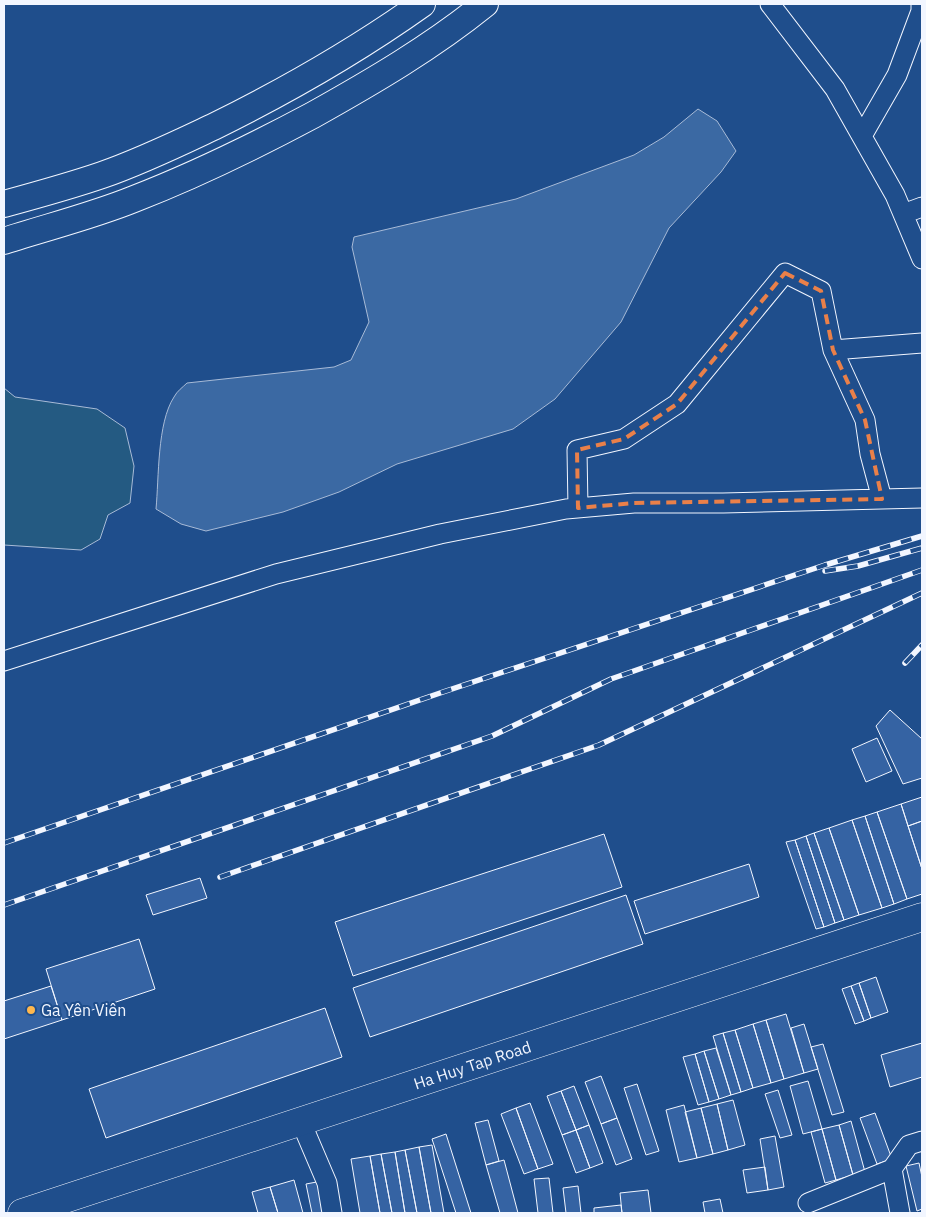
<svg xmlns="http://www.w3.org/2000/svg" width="926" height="1217" viewBox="0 0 926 1217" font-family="'IBM Plex Sans',sans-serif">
<rect width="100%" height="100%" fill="#1f4e8c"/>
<path fill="#245a82" stroke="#a8bbd7" d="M 4,388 L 15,397 L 97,409 L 125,428 L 134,466 L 130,503 L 108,515 L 100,539 L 81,550 L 4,545 Z"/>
<path fill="#3b69a3" stroke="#a8bbd7" d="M 698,109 L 717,121 L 736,151 L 721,172 L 669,228 L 621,322 L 555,399 L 513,429 L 397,464 L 339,492 L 283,512 L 206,531 L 181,524 L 156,509 C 159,478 157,423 174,397 C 177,391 183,387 187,383 L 334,367 L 351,360 L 369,322 L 352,247 L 354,237 L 516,199 L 634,155 L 664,137 Z"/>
<path fill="#3563a3" stroke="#f2f6ff" d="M 890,710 L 922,739 L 922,778 L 903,784 L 876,726 Z
M 877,738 L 892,771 L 866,782 L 852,749 Z
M 922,797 L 922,821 L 908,826 L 901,804 Z
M 901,804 L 922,869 L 922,894 L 907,899 L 877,812 Z
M 877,812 L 907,899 L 894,904 L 865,816 Z
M 865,816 L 894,904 L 882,908 L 852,820 Z
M 852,820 L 882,908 L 859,915 L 829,828 Z
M 922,821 L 922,869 L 908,826 Z
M 829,828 L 859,915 L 844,920 L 814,833 Z
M 814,833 L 844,920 L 835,923 L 806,836 Z
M 604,834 L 622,887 L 353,976 L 335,922 Z
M 806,836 L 835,923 L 824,927 L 795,840 Z
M 795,840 L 824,927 L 816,929 L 786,842 Z
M 749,864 L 759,897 L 645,934 L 634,901 Z
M 200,878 L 207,898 L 153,915 L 146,895 Z
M 626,895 L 643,944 L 370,1037 L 353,988 Z
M 139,939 L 155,989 L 62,1020 L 46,969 Z
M 876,977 L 888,1012 L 871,1018 L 859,983 Z
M 859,983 L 871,1018 L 864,1021 L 851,986 Z
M 51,986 L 62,1020 L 4,1039 L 4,1001 Z
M 851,986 L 864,1021 L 855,1024 L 842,989 Z
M 325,1008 L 342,1057 L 106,1138 L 89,1089 Z
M 786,1014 L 804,1073 L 784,1079 L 766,1020 Z
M 766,1020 L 784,1079 L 771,1083 L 753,1024 Z
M 753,1024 L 771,1083 L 753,1088 L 735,1030 Z
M 804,1024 L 818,1069 L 804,1073 L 791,1028 Z
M 735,1030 L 753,1088 L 741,1092 L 723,1033 Z
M 723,1033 L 741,1092 L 731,1095 L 713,1036 Z
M 922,1043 L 922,1077 L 890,1087 L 881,1055 Z
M 823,1044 L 844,1112 L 832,1115 L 811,1047 Z
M 716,1048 L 731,1095 L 719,1099 L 704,1051 Z
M 704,1051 L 719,1099 L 709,1102 L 695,1054 Z
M 695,1054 L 709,1102 L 698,1105 L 683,1057 Z
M 601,1076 L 617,1118 L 601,1124 L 585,1082 Z
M 808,1081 L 822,1129 L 803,1134 L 790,1086 Z
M 637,1084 L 659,1151 L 646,1155 L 624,1088 Z
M 574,1086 L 589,1125 L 576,1130 L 561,1091 Z
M 778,1090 L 792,1135 L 780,1138 L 765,1094 Z
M 561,1091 L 576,1130 L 562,1135 L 547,1096 Z
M 733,1100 L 745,1145 L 728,1150 L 717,1104 Z
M 530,1103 L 553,1164 L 538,1169 L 516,1108 Z
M 717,1104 L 728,1150 L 713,1154 L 701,1108 Z
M 684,1105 L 697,1158 L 679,1162 L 666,1110 Z
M 516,1108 L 538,1169 L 524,1174 L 501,1114 Z
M 701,1108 L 713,1154 L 697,1158 L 685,1112 Z
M 875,1113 L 892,1159 L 877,1164 L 860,1118 Z
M 617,1118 L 632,1159 L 616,1165 L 601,1124 Z
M 488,1120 L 499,1161 L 486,1165 L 475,1123 Z
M 851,1121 L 865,1172 L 853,1175 L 839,1125 Z
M 589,1125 L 603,1163 L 590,1168 L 576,1130 Z
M 839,1125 L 853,1175 L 836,1180 L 822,1129 Z
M 822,1129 L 836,1180 L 825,1183 L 811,1132 Z
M 576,1130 L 590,1168 L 576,1173 L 562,1135 Z
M 446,1134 L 471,1213 L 456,1213 L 432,1139 Z
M 775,1136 L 784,1187 L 768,1190 L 760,1139 Z
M 432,1145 L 444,1213 L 431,1213 L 419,1147 Z
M 419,1147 L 431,1213 L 417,1213 L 405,1150 Z
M 405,1150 L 417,1213 L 405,1213 L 395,1152 Z
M 395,1152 L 405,1213 L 392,1213 L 381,1154 Z
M 381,1154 L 392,1213 L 380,1213 L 370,1156 Z
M 370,1156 L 380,1213 L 360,1213 L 351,1159 Z
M 504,1160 L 518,1213 L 500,1213 L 486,1165 Z
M 919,1163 L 922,1177 L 922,1209 L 917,1211 L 906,1166 Z
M 765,1167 L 768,1190 L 747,1193 L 743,1170 Z
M 549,1178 L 553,1213 L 538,1213 L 534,1179 Z
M 294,1180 L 303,1213 L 278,1213 L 270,1187 Z
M 322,1181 L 329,1213 L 312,1213 L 306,1184 Z
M 578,1186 L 581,1213 L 566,1213 L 563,1188 Z
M 270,1187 L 278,1213 L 258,1213 L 252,1192 Z
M 648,1190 L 651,1213 L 622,1213 L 620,1193 Z
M 720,1199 L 723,1213 L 705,1213 L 703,1202 Z
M 621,1205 L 622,1213 L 594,1213 L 594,1208 Z"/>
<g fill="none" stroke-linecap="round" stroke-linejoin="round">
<g stroke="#f2f6ff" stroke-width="21">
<path id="street" d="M 770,4 L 835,89 L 895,195 L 922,259
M 862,136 L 897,75 L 921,11 L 921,4
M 903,214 L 922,207
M 833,350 L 922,343
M 578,508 L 577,450 L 624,439 L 677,404 L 785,273 L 821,291 L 833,350 L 865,420 L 870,454 L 882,499
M 4,661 L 276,574 L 440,534 L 566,509 L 634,503 L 723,503 L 922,498
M 301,1122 L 327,1183 L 332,1213
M 808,1203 L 892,1169
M 900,1213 L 892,1169 L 909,1145 L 922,1141"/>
</g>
<g stroke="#f2f6ff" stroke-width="28">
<path id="secondary" d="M 4,204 C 37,195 70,186 102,175 C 140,162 177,144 213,127 C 286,91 356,51 422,4
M 4,241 C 47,227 92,216 134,199 C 196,175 255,146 313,115 C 372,82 432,47 485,4"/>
</g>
<g stroke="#f2f6ff" stroke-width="29">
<g id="primary">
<path id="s1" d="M 22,1213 L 922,917"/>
</g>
</g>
<use href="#street" stroke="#1f4e8c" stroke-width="19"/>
<use href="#secondary" stroke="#1f4e8c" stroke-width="26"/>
<use href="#primary" stroke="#1f4e8c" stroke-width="28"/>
<g stroke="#f2f6ff" stroke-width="5.5">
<path id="rail" d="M 825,571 L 858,566 L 922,548
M 905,663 L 922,645
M 4,843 L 443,692 L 825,565 L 922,536
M 220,877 L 599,745 L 922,593
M 4,905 L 492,736 L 611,679 L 922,570"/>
</g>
<use href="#rail" stroke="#1f4e8c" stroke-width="4" stroke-dasharray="11" stroke-linecap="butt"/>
</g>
<path fill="none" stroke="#ea8049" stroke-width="4" stroke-dasharray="10 6" stroke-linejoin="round" d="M 785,273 L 821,291 L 833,350 L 865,420 L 882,499 L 634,503 L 578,508 L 577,450 L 624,439 L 677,404 Z"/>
<circle fill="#ffb74d" stroke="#1f4e8c" stroke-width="2" cx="31" cy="1010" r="5"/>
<g text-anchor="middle" stroke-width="4" stroke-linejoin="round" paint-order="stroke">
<g font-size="16" fill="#f2f6ff" stroke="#1f4e8c" text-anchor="start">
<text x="41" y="1016">Ga Yên Viên</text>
</g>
<g font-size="16" fill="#f2f6ff" stroke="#1f4e8c">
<text dy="6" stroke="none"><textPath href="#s1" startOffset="474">Ha Huy Tap Road</textPath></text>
</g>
</g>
<rect width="926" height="1217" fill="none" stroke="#f2f6ff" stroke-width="10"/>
</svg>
